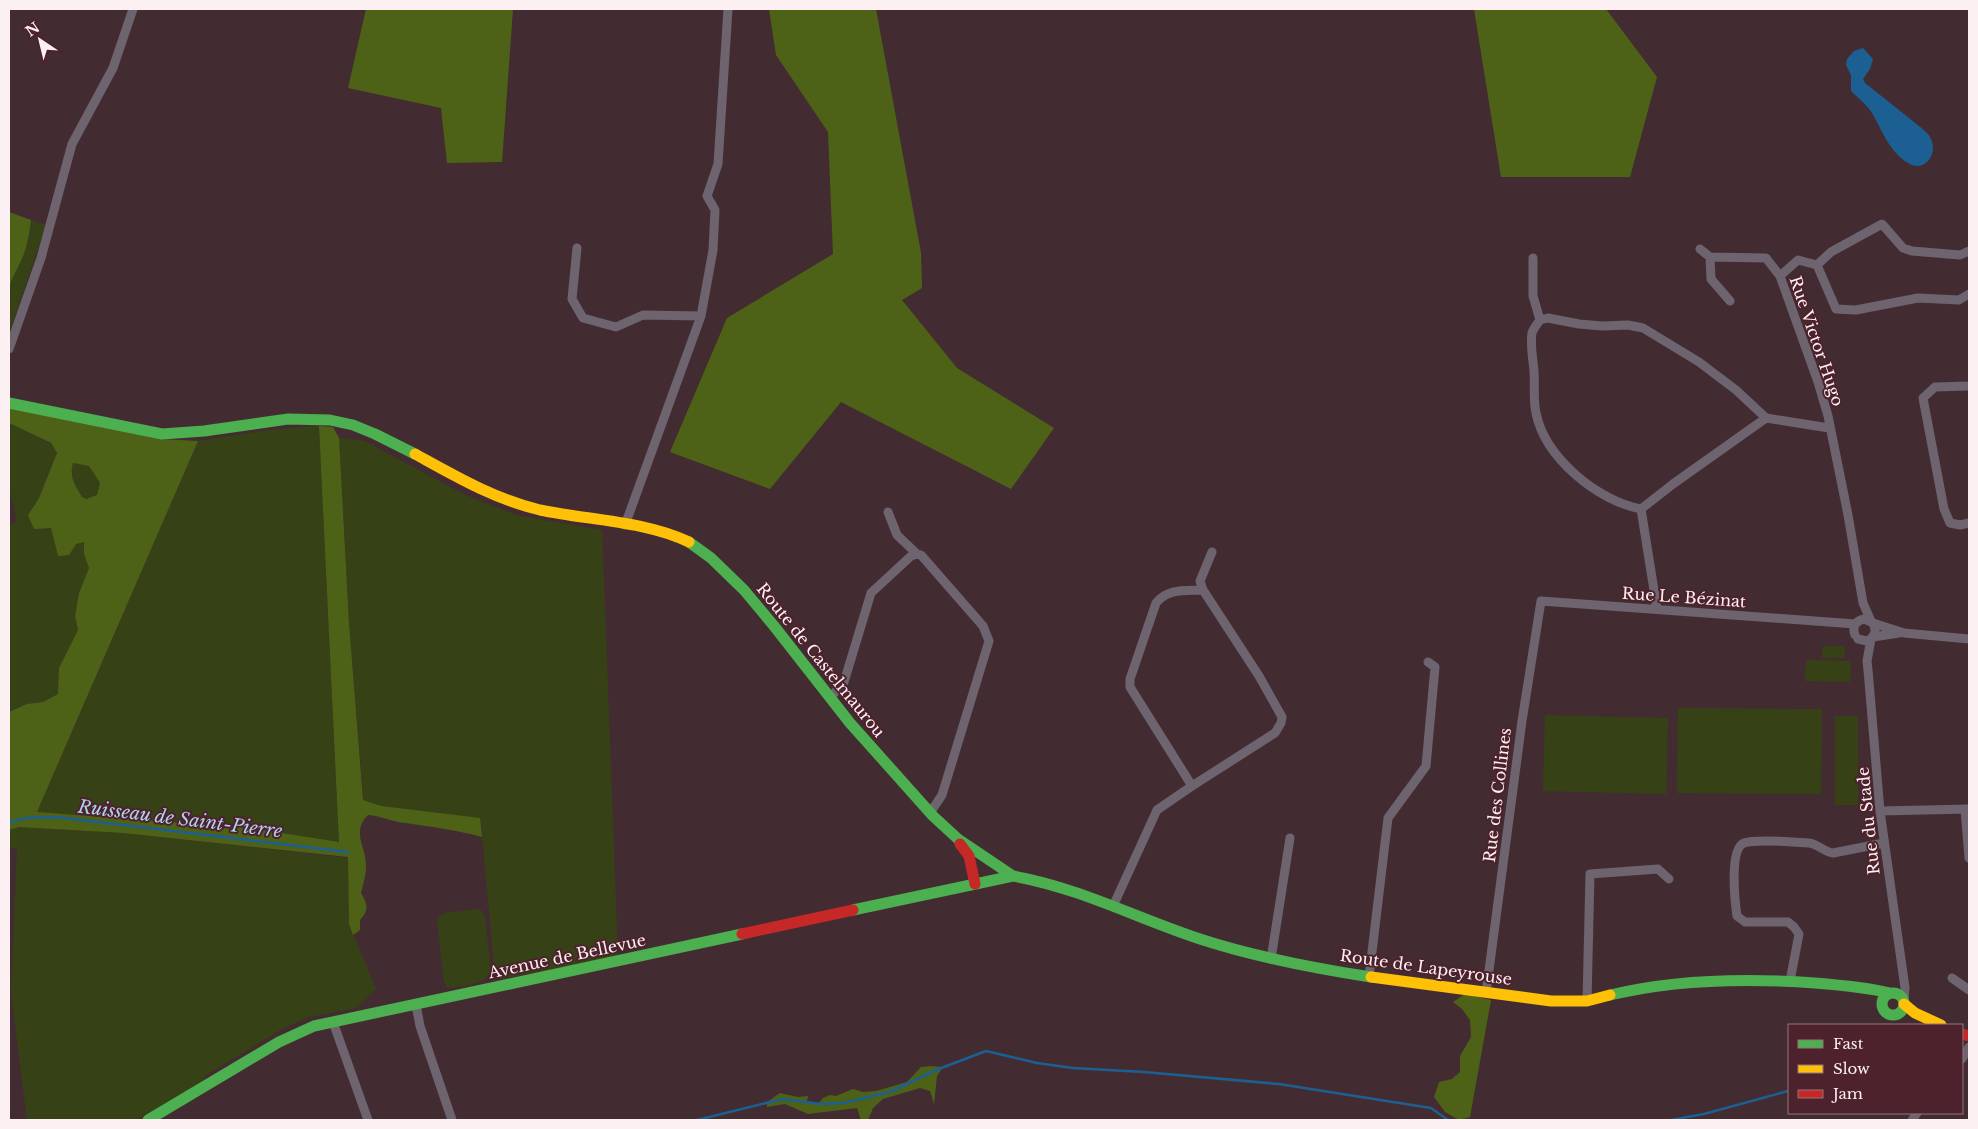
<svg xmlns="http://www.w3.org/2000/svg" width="1978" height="1129" viewBox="0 0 1978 1129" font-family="'Libre Baskerville',serif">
<rect width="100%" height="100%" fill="#432c31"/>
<path fill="#364216" d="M 31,220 L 46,225 L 9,334 L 10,281 L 19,266 L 28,243 Z
M 9,423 L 51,444 L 57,453 L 39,498 L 28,514 L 51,528 L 58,556 L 76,544 L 84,542 L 84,554 L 89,568 L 79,593 L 75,616 L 78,630 L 59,668 L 58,694 L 43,702 L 27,704 L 9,712 L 9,526 L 17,521 L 9,488 Z
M 319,426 L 339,843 L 249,828 L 37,813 L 198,441 L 268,430 Z
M 339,438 L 365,441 L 465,495 L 516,515 L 602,530 L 618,957 L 501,979 L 495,976 L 481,824 L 364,808 L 349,623 Z
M 73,463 L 89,466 L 100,483 L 97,495 L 86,499 L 82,497 C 75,485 69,477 73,463 Z
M 1823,646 L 1845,646 L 1844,658 L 1822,658 Z
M 1806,660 L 1851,661 L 1850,682 L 1805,681 Z
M 1678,708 L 1822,709 L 1821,794 L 1677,793 Z
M 1545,715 L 1668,718 L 1666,794 L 1543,791 Z
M 1835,716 L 1858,716 L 1858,805 L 1835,805 Z
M 19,827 L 123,833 L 348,858 L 349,924 L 376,989 L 357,1008 L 309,1017 L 282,1029 L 203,1077 L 206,1081 L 136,1120 L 27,1120 L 11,992 L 17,849 L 9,848 L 9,830 Z
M 478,909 L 482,911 L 485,917 L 491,972 C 484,985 465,985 451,988 L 447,987 L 444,981 L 437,919 L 444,913 Z"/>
<path fill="#4e6217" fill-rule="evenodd" d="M 366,9 L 513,9 L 502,162 L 447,163 L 441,108 L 348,88 Z
M 769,9 L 876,9 L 921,253 L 922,288 L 902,300 L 957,368 L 1054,428 L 1011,489 L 841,402 L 770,489 L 670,452 L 727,318 L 833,254 L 828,132 L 776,55 Z
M 1474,9 L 1606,9 L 1657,77 L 1630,177 L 1501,177 Z
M 9,212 L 31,220 C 29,236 27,250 19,265 C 15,274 10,280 9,290 Z
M 9,407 L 159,439 L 198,441 L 37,812 L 249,828 L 339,842 L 319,426 L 333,427 L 339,438 L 349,623 L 363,800 L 381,806 L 480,818 L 482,837 C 457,830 432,827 406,823 C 393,822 381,816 368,815 C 351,832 366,846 366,866 C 366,875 363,885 361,893 C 368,905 369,910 360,920 L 360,930 L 353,935 L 349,924 L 348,857 L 123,833 L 19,827 L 9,830 L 9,712 L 27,704 L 43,702 L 58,694 L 59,668 L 78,630 L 75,616 L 79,593 L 89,568 L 84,554 L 84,542 L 76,544 L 69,555 L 58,556 L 51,528 L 34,529 L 28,515 L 39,498 L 57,453 L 51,443 L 9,423 ZM 73,463 L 89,466 L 100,483 L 97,495 L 86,499 L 82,497 C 75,485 69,477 73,463 Z
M 1465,994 L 1491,1000 L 1470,1117 L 1459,1120 L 1445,1112 L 1434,1097 L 1439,1082 L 1452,1079 L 1460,1072 L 1460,1056 L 1471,1037 L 1470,1020 L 1462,1009 L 1453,1002 Z
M 931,1066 L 943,1067 L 937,1076 L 934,1104 L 930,1091 L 920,1088 L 883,1099 L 873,1108 L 869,1118 L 867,1120 L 861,1120 L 857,1108 L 808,1114 L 785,1104 L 767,1107 L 767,1102 L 780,1093 L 798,1097 L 808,1096 L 807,1101 L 819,1103 L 823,1098 L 830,1095 L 836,1096 L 853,1089 L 863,1092 L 876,1091 L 907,1082 L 921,1067 Z"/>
<path fill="#1c6093" d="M 1863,48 L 1873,59 L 1870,69 L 1863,79 L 1865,83 L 1924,130 C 1944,147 1927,175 1908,163 C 1887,150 1882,128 1870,110 C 1865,103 1857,97 1851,91 L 1851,75 L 1846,65 L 1847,59 L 1854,51 Z"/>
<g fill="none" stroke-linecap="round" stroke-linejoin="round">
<path stroke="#1c6093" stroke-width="2.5" d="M 9,822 L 27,818 L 56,817 L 348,852
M 697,1120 L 782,1099 L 820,1104 L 843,1103 L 890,1092 L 936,1070 L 986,1051 L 1037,1063 L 1073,1068 L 1144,1072 L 1279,1084 L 1431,1108 L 1448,1120
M 1671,1120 L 1704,1114 L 1788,1091"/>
<path stroke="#6d646f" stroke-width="9" d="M 577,248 L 572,299 L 583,318 L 616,327 L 643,315 L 701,316
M 1700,249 L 1710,257 L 1766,258 L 1780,276 L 1818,382 L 1828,416 L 1848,515 L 1863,603 L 1871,621
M 1710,257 L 1711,279 L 1730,301
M 1533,258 L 1533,296 L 1540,320
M 1817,265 L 1831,252 L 1882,224 L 1903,248 L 1912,251 L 1960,255 L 1969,251
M 1780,276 L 1798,260 L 1817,265 L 1836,309 L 1856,310 L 1918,298 L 1959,300 L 1969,294
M 9,349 L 41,258 L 72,144 L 113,68 L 133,9
M 1969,386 L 1935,387 L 1923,398 L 1944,509 L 1950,523 L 1960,525 L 1969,523
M 1766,418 L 1673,484 L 1641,509 C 1598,501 1545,458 1536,413 C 1533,400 1535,385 1534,371 C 1533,360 1530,344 1532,333 C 1533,329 1537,324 1540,320 L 1548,318 L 1579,324 L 1602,326 L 1628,325 L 1643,328 L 1699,362 L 1736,390 L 1766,418 L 1829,428
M 1641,509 L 1657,609
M 888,512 L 897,535 L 917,554
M 625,525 L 701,316 L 713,250 L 715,210 L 707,196 L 718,164 L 728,9
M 1203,590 L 1200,581 L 1212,552
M 1873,623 L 1904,633 L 1969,639
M 1855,635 C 1852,627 1855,621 1864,619 L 1873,623 C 1877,631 1875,637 1867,641 L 1858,639
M 1873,637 L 1899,633
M 1871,639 L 1867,661 L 1868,670 L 1880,811 L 1905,988 L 1904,1000
M 830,698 L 844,682 L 871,593 L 911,556 L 917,554 L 921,555 L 983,626 L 989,641 L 942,795 L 930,813
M 1965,809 L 1969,858
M 1880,811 L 1969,809
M 1114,904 L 1157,810 L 1192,786 L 1130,687 L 1130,679 L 1156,603 C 1168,588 1185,591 1203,590 L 1259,676 L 1282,717 L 1281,723 L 1275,733 L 1192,786
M 1271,959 L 1290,838
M 1369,977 L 1388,818 L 1426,766 L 1435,667 L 1428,662
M 1952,978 L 1969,990
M 1790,981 L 1799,934 L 1794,927 L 1788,922 L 1745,922 L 1737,916 C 1735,902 1729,849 1744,843 C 1755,839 1796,842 1809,843 C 1818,844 1824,852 1833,853 L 1884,843
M 1486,993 L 1522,721 L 1541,601 L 1855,624
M 1587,1001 L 1590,874 L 1658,869 L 1669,879
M 416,1005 L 420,1026 L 452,1120
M 333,1022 L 368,1120
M 1962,1059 L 1969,1047
M 1912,1120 L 1917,1113"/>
<path stroke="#4caf50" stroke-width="11" d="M 9,403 L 162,434 L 204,431 L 288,419 L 330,420 L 353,425 L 375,434 L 415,454
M 689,542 L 711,558 L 744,590 L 774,626 L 850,723 L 933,816 L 958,839 L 1013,876
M 853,910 L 1013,876 C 1080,888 1136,918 1200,939 C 1255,957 1313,968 1371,977
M1882 1004a11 11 0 1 1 22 0a11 11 0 1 1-22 0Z
M 1610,995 C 1676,979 1747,978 1815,983 C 1840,985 1865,987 1890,993
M 148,1120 L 279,1042 L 314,1026 L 742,934"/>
<path stroke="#ffc107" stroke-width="11" d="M 415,454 C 455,476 494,499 540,510 C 588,520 645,521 689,542
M 1371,977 L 1551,1001 L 1587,1001 L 1610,995
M 1904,1004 L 1915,1013 L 1941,1025"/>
<path stroke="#c62828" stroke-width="11" d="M 960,844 L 969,856 L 975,884
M 742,934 L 853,910
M 1962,1034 L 1969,1036"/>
</g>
<g text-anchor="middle" stroke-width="4" stroke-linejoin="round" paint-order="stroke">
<g font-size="16" fill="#fcf0f2" stroke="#4d222c">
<text transform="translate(1817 341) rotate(71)" y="6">Rue Victor Hugo</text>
<text transform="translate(1684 597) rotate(4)" y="6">Rue Le Bézinat</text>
<text transform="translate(821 660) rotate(51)" y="6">Route de Castelmaurou</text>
<text transform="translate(1497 795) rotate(-83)" y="6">Rue des Collines</text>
<text transform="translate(1868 821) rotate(-96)" y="6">Rue du Stade</text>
<text transform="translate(567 956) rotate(-12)" y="6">Avenue de Bellevue</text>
<text transform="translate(1426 967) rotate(8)" y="6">Route de Lapeyrouse</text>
</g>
<g font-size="18" font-style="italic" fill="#aed1f0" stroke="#4d222c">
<text transform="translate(180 819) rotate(7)" y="6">Ruisseau de Saint-Pierre</text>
</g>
</g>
<rect width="1978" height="1129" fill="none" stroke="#fcf0f2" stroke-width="20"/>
<rect x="1788" y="1024" width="175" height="90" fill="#4d222c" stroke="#93747b"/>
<rect x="1798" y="1040" width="25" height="8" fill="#4caf50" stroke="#93747b"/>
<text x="1833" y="1049" font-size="15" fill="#fcf0f2">Fast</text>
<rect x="1798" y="1065" width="25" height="8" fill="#ffc107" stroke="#93747b"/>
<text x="1833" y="1074" font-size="15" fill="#fcf0f2">Slow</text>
<rect x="1798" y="1090" width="25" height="8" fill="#c62828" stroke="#93747b"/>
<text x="1833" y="1099" font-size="15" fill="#fcf0f2">Jam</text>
<g transform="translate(40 40) rotate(325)" stroke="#4d222c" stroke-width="4" paint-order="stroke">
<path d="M0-4L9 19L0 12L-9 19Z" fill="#fcf0f2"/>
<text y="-8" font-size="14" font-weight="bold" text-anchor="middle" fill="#fcf0f2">N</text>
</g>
</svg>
